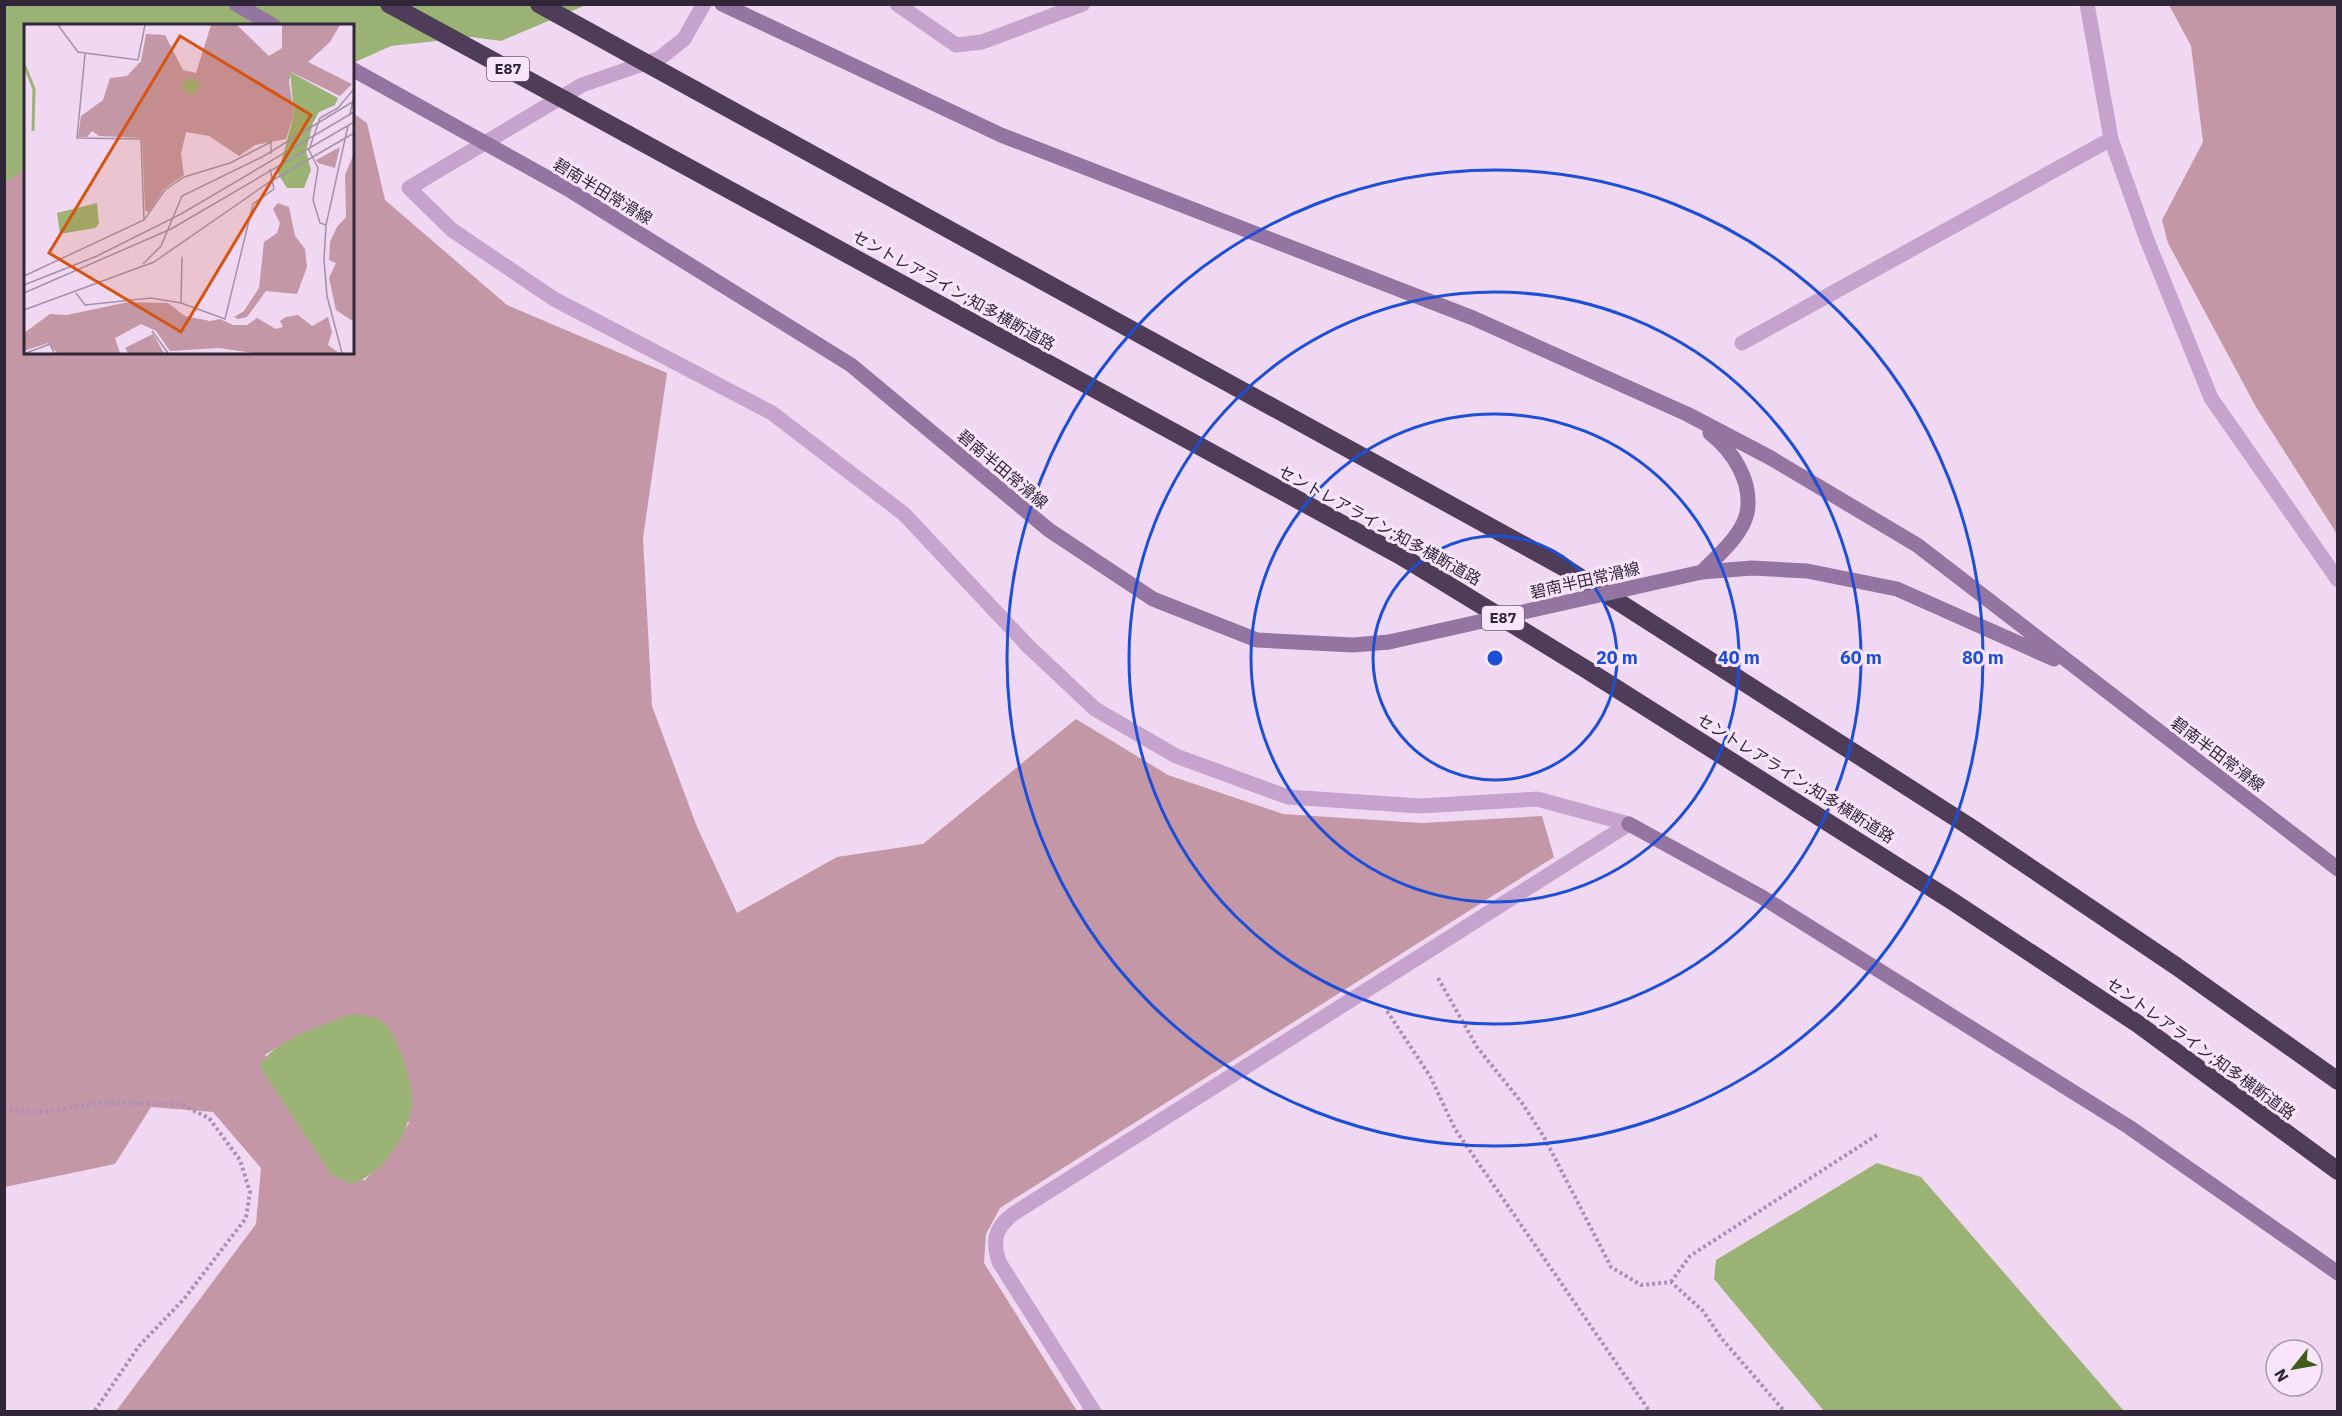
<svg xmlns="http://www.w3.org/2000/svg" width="2342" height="1416" viewBox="0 0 2342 1416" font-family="'IBM Plex Sans','Noto Sans JP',sans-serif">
<rect width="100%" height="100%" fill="#f0d8f3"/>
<path fill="#c397a5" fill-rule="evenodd" d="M 2169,5 L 2337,5 L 2337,534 L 2256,407 L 2168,243 L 2162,220 L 2203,142 L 2191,46 Z
M 353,113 L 367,123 L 385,200 L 507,305 L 667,373 L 643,538 L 652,706 L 697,827 L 737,913 L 837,857 L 923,844 L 1076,719 L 1168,775 L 1283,814 L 1422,823 L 1542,816 L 1554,857 L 1000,1208 L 986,1234 L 984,1263 L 1077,1411 L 116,1411 L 256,1224 L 261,1168 L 213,1112 L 151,1107 L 115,1164 L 5,1187 L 4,183 L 25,169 L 26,352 L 352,352 ZM 351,1014 L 409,1123 L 389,1156 L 364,1181 L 265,1055 L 279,1046 Z"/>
<path fill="#9ab375" d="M 5,5 L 586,5 L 501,41 L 472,37 L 391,46 L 353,63 L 352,26 L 26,26 L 25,169 L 5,183 Z
M 351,1014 C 363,1015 377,1015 386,1025 C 398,1038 412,1081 412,1099 C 412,1132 382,1176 351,1184 L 331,1174 L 260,1067 C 271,1040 325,1025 351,1014 Z
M 1877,1163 L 1921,1177 L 2124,1411 L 1824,1411 L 1714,1279 L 1716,1260 Z"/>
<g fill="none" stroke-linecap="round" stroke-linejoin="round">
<path stroke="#af8db8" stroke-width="4" stroke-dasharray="3 3" stroke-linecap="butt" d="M 1438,978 L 1477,1047 L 1522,1103 L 1544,1137 L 1611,1267 L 1641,1285 L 1671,1282 L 1703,1311 L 1722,1339 L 1785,1412
M 1387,1011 L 1430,1076 L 1455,1129 L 1650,1412
M 4,1107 L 17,1111 L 45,1112 L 96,1103 L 180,1104 L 209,1118 L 240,1160 L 250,1192 L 246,1218 L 184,1299 L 139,1346 L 94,1412
M 1671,1282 L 1690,1256 L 1877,1135"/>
<path stroke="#c5a3cc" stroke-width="15" d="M 704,4 L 684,39 L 660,58 L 582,85 L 409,188 L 452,230 L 554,299 L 772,413 L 904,514 L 1028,646 L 1095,709 L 1176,756 L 1288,797 L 1420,806 L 1537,799 L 1629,824
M 897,4 L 956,45 L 982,42 L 1083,4
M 2087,4 L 2111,139 L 2147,240 L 2211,398 L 2338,580
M 1742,343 L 2111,139
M 1094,1412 L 999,1262 C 992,1240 995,1228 1013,1214 L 1629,824"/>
<path stroke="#9474a0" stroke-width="15" d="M 236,4 L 274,26
M 722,4 L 1001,135 L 1473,318 L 1687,414 L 1769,457 L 1917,545 L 2338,869
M 566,188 L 851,365 L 1049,530 L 1153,599 L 1257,640 L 1353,645 L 1389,642
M 1702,572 L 1752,568 L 1807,571 L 1897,589 L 2054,659
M 1702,572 C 1717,556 1742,536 1747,513 C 1753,482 1733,451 1710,433
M 1629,824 L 1762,897 L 2129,1127 L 2338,1273"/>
<path stroke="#4f3c58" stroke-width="18" d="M 695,90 L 1567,569 L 1967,825 L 2176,966 L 2338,1081
M 627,134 L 1401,556 L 1584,668 L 1952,901 L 2138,1024 L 2338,1171"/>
<path stroke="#9474a0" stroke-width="15" d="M 352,69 L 566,188
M 1389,642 L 1702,572"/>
<path stroke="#4f3c58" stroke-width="18" d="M 389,4 L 627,134
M 539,4 L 695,90"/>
</g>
<g fill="none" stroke="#1d4ed8" stroke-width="3">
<circle cx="1495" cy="658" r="122"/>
<circle cx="1495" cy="658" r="244"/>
<circle cx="1495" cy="658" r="366"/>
<circle cx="1495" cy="658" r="488"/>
</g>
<g text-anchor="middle" stroke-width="6" stroke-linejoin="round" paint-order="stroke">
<g fill="#f8e5fb" stroke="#6d5f72" stroke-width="1.5">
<rect x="487" y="57" width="42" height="24" rx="4.5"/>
<rect x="1482" y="606" width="42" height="24" rx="4.5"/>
</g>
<g font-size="15" font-weight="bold" fill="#312637">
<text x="508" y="74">E87</text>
<text x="1503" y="623">E87</text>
</g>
<g font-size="16" fill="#312637" stroke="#f8e5fb">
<text transform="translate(603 191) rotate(31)" y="6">碧南半田常滑線</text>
<text transform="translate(954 290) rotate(29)" y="6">セントレアライン;知多横断道路</text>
<text transform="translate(1003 469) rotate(40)" y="6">碧南半田常滑線</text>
<text transform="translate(1380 525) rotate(29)" y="6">セントレアライン;知多横断道路</text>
<text transform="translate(1585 580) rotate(-13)" y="6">碧南半田常滑線</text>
<text transform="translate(2218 754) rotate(37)" y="6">碧南半田常滑線</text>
<text transform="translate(1796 778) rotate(32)" y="6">セントレアライン;知多横断道路</text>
<text transform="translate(2201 1048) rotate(36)" y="6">セントレアライン;知多横断道路</text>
</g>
</g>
<g transform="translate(24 24)">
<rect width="330" height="330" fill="#f0d8f3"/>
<path d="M 187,1 L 213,1 L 245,32 L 258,24 L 258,1 L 316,1 L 306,18 L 284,38 L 328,60 L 316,72 L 267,48 L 265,58 L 270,90 L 262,115 L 231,121 L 215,132 L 185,112 L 162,108 L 157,130 L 160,151 L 140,165 L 125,188 L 121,187 L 118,114 L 75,112 L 68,107 L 63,113 L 54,113 L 57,92 L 79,76 L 86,54 L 103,52 L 117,37 L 122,10 L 141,11 L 159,46 L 172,49 ZM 316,123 L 311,144 L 294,139 L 292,136 ZM 330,129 L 330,298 L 312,286 L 305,254 L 312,239 L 305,236 L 306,218 L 313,203 L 322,193 L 321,151 ZM 254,179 L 265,183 L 271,212 L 281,225 L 283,243 L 273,270 L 242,267 L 223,293 L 214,295 L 210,293 L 220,287 L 235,264 L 240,218 L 253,209 L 256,199 L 249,185 ZM 104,278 L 144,279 L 161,292 L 186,297 L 196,295 L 209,301 L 223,301 L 233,294 L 252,305 L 259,303 L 256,297 L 262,293 L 274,291 L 288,302 L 304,293 L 308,308 L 304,321 L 315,329 L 229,329 L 195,324 L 146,327 L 132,307 L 117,300 L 91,314 L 96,329 L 33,329 L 24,319 L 0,327 L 0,309 L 26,290 L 43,291 ZM 129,310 L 140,329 L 104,329 L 101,324 Z" fill="#c397a5"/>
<path d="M 266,48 L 314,74 L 311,81 L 295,88 L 289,99 L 282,127 L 287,146 L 280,164 L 263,164 L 254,150 L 270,90 ZM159 62a8 8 0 1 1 16 0a8 8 0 1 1-16 0ZM 73,179 L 75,200 L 71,204 L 36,210 L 33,189 Z" fill="#9ab375"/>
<path fill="none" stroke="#9ab375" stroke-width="3" d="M 0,40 L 10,65 L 9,107"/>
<path fill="none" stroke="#a491a8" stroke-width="1.5" d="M 34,1 L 54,28 L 114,36 L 121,1M 61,30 L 53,114 L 117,115 L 120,196M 326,90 L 330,72M 302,201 L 296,199 L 289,176 L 294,144 L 285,126 L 296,94 L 314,84 L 330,65M 119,240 L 137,222 L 158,172 L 238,133 L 330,77M 0,252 L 120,196 L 141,166 L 160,153 L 206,139 L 247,118 L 247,130M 0,261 L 73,232 L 157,190 L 330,88M 0,269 L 147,205 L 330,98M 52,269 L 61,281 L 127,274 L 157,279 L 201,295 L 229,180 L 250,165 L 246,145M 157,279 L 158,233M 0,286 L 130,238 L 244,159 L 330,109M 128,307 L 144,329M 2,329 L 26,320 L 30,329M 318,329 L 303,272 L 300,236 L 302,201 L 324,102"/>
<path fill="#d65410" fill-opacity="0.15" stroke="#d65410" stroke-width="3" d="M 156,12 L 287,91 L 157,308 L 25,229 Z"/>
<rect width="330" height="330" fill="none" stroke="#312637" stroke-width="3"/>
</g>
<circle cx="1495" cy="658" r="9" fill="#1d4ed8" stroke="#f8e5fb" stroke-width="3"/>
<g font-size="18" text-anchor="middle" font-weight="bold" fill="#1d4ed8" stroke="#f8e5fb" stroke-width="6" stroke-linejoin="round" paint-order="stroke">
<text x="1617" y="664">20 m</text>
<text x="1739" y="664">40 m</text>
<text x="1861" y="664">60 m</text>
<text x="1983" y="664">80 m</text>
</g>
<rect width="2342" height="1416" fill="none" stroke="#312637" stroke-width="12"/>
<g transform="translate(2294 1368) rotate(239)"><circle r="28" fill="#f8e5fb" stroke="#a899ad" stroke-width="1.5"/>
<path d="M0-4.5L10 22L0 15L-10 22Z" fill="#3f5c18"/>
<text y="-9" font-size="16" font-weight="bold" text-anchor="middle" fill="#312637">N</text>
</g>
</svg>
